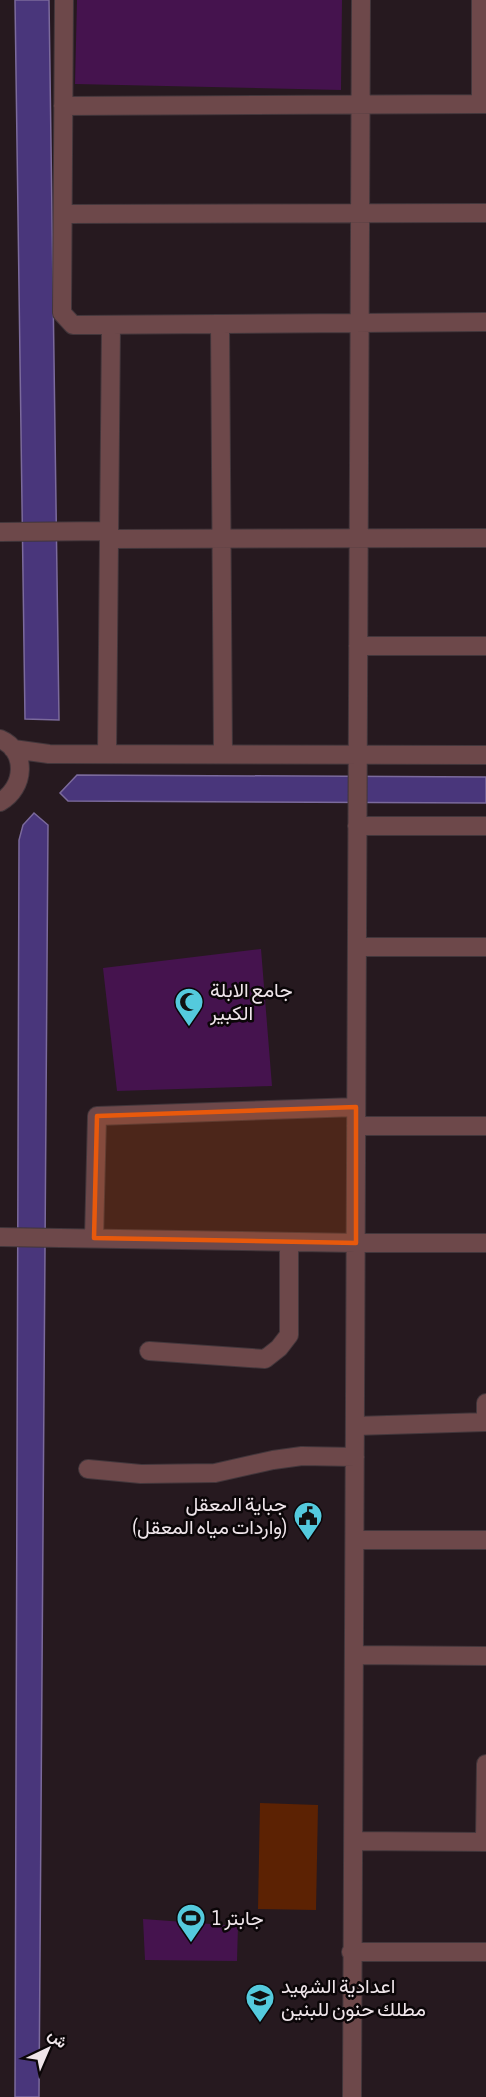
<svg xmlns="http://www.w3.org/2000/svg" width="486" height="2097" viewBox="0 0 486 2097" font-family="'Asap Condensed',Vazirmatn,sans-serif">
<rect width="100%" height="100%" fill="#26191f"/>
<path fill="#5c2203" d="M 260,1803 L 318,1805 L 316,1910 L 258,1909 Z"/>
<path fill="#49367b" stroke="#7b6a9c" stroke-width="1.5" d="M 15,0 L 49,0 L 59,720 L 25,719 Z
M 77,775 L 486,777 L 486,803 L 68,801 L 60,793 Z
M 34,813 L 48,825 L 39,2097 L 15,2097 L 19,840 L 23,825 Z"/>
<path fill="#45134e" d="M 77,0 L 342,0 L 341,90 L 75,84 Z
M 261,949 L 272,1086 L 117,1091 L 103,968 Z
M 143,1919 L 238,1926 L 237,1961 L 145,1960 Z"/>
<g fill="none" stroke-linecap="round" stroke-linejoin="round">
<g stroke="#42363b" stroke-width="20">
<path id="minor" d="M 64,0 L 62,313 L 73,325 L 486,322
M 481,104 L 481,0
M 63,106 L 486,104
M 63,214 L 486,213
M 220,324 L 223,754
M 0,532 L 109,531
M 109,539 L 486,538
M 358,646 L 486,646
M 0,739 C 28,751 25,788 0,802
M 13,749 L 49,754 L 486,755
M 107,754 L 111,325
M 357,826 L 486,826
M 357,947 L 486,947
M 356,1126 L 486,1126
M 0,1237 L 356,1243 L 486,1243
M 94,1238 L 97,1116 L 356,1107
M 149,1351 L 265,1359 L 279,1348 L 289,1335 L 289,1242
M 486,1422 L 486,1403
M 355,1426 L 486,1422
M 88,1469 L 141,1474 L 215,1473 L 273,1460 L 302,1456 L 355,1457
M 355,1540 L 486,1540
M 354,1655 L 486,1656
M 353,1841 L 486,1842
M 485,1842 L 486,1764
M 351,1952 L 486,1952
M 352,2097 L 361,0"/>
</g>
<use href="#minor" stroke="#6d484a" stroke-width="18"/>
</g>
<path fill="#e8590c" fill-opacity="0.2" stroke="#e8590c" stroke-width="4.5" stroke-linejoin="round" d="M 356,1107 L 356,1243 L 94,1238 L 97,1116 Z"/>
<defs>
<g id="mosque-pin" transform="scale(1.5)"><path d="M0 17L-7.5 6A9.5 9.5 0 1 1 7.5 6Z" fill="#54cadd" stroke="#0b0608"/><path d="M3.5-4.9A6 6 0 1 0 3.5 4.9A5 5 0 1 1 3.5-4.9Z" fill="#111"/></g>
<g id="civic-pin" transform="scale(1.5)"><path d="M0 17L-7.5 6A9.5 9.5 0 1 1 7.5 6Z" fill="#54cadd" stroke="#0b0608"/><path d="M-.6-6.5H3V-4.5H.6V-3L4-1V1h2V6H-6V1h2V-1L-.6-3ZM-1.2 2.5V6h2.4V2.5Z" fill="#111"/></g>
<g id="stadium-pin" transform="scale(1.5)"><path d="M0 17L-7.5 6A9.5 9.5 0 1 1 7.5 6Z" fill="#54cadd" stroke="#0b0608"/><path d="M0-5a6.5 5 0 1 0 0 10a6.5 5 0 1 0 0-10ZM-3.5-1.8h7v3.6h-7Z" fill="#111"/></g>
<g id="school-pin" transform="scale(1.5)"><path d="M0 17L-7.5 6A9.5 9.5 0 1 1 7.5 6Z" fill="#54cadd" stroke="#0b0608"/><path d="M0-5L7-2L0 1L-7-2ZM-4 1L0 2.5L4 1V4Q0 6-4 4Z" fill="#111"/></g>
</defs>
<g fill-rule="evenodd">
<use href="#mosque-pin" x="189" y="1002"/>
<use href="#civic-pin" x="308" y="1516"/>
<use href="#stadium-pin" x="191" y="1918"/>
<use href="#school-pin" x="260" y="1998"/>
</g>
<g text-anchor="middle" stroke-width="5" stroke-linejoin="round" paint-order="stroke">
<g font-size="20" fill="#efe5ea" stroke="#0b0608" text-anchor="start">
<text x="210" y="997">جامع الابلة<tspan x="210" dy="23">الكبير</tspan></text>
<text x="287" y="1511" text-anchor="end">جباية المعقل<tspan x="287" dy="23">(واردات مياه المعقل)</tspan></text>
<text x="212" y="1925">جابتر 1</text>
<text x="281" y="1993">اعدادية الشهيد<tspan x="281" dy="23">مطلك حنون للبنين</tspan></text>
</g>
</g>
<g transform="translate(48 2049) rotate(44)" stroke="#0b0608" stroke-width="4.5" paint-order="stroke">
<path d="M0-4.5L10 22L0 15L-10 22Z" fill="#efe5ea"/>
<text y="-9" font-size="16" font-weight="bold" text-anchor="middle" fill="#efe5ea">ش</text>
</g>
</svg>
